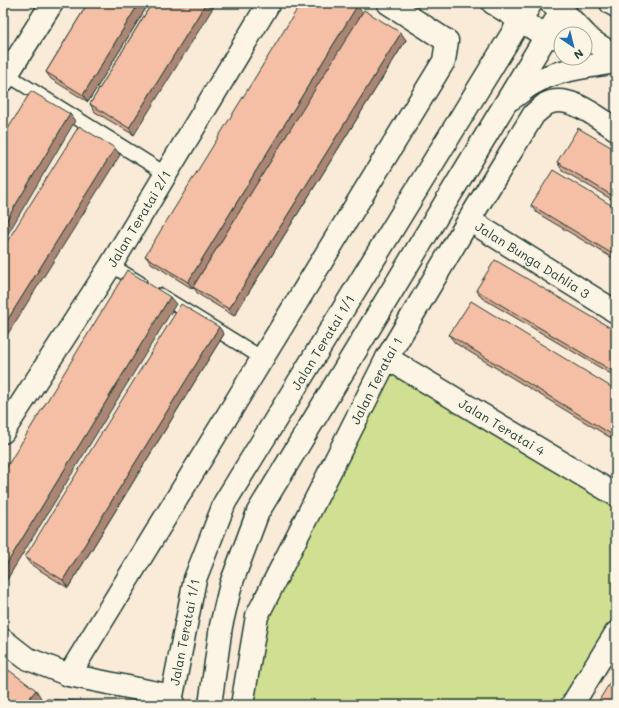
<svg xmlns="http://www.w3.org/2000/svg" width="619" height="708" viewBox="0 0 619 708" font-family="Mali,sans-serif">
<rect width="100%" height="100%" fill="#faead8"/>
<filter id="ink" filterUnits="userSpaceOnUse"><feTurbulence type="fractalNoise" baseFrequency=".025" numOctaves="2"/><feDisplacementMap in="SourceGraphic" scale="8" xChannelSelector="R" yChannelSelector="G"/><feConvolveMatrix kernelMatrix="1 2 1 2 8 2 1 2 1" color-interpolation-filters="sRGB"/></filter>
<g filter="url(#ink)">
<path fill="#d1df92" stroke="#788e63" d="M 391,372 L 616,506 L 616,615 L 561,705 L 251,705 L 265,619 Z"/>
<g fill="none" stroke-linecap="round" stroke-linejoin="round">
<g stroke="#1f3d34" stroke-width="16">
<path id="service" d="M 3,72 L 166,174
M 111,265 L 140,283
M 160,295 L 262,358"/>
</g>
<g stroke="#1f3d34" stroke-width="25">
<g id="minor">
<path d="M 611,3 L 616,6"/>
<path d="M 3,81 L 52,3"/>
<path id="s1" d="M 469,220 L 616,312"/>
<path id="s2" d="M 387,358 L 616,495"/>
<path id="s3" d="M 3,432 L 111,265 L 269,3"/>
<path d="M 3,640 L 26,658 L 69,675 L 172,696"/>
<path d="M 69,675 L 444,61 L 447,41 L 388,3"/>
<path id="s4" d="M 242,705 L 257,616 L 387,358 L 469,220 L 534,114 C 538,111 542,107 546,104 C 568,92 598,118 616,129"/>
<path d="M 572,705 L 616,633"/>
</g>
</g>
<g stroke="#1f3d34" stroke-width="25">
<g id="tertiary">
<path d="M 511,99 C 519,94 526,87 534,83 C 558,69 589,67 616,62"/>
<path id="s5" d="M 172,705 L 172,696 L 195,579 L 225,502 L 531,3"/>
<path d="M 210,705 L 221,626 L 231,584 L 258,512 L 562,10"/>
</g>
</g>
<g stroke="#1f3d34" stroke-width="25">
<path id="secondary" d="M 493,3 L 545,36 L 561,38
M 551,3 L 562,10 L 585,34
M 585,34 L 592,41 L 616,56"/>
</g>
<use href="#service" stroke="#fcf5e5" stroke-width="13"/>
<use href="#minor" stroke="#fcf5e5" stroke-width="22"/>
<use href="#tertiary" stroke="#fcf5e5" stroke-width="22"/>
<use href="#secondary" stroke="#fcf5e5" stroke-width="22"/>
</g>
<path fill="#d2a48e" stroke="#1f3d34" d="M 88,3 L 149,3 L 88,102 L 51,79 L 46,72 Z
M 152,3 L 134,135 L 95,112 L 90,104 Z
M 362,13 L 406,40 L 234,316 L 198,294 L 194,288 L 193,289 L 151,263 L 145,256 Z
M 616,150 L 616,202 L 562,170 L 557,162 Z
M 531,205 L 616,208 L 616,260 L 537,213 Z
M 476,290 L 616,331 L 616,377 L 482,298 Z
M 224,334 L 68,588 L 30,564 L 25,557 Z
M 449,335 L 616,390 L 616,441 L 455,343 Z"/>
<path fill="#ab8674" stroke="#1f3d34" d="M 139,3 L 149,3 L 88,102 L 83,95 Z
M 206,3 L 216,3 L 134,135 L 129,128 Z
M 357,6 L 363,13 L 193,287 L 194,288 L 193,289 L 188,282 Z
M 401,33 L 406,40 L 234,316 L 229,309 Z
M 70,114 L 75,121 L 3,242 L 3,226 Z
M 115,148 L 120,155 L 4,340 L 3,338 L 3,327 Z
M 170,297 L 176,304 L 3,586 L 3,570 Z
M 219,327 L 224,334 L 68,588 L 63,580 Z
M 36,690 L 41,698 L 35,705 L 24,705 Z"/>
<path fill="#f4bfa5" stroke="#1f3d34" d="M 88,3 L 139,3 L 83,95 L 46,72 Z
M 152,3 L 206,3 L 129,128 L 90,104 Z
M 301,3 L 353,3 L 357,6 L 188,282 L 145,256 Z
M 364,10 L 401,33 L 229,309 L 193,287 Z
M 31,91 L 70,114 L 3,226 L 3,137 Z
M 79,126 L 115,148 L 3,327 L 3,248 Z
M 578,128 L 616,150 L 616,198 L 557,162 Z
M 553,170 L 616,208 L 616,256 L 531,205 Z
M 495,260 L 616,331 L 616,373 L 476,290 Z
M 127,270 L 170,297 L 3,570 L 3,473 Z
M 471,301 L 616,390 L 616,437 L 449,335 Z
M 181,304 L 219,327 L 63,580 L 25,557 Z
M 3,666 L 36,690 L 24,705 L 3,705 Z
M 616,673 L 616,705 L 596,705 Z
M 47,699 L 132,704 L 132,705 L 46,705 Z"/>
</g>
<g text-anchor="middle" stroke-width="4" stroke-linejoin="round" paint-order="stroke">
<g font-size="13" fill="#1f3d34" stroke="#fcf5e5">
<text dy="5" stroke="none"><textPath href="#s3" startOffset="253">Jalan Teratai 2/1</textPath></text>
<text dy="5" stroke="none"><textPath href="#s1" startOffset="75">Jalan Bunga Dahlia 3</textPath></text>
<text dy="5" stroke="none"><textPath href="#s5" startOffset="398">Jalan Teratai 1/1</textPath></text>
<text dy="5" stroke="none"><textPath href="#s4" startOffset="354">Jalan Teratai 1</textPath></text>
<text dy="5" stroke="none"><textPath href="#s2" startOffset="134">Jalan Teratai 4</textPath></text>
<text dy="5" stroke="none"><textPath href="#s5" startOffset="74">Jalan Teratai 1/1</textPath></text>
</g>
</g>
<rect width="619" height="708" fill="none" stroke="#fcf5e5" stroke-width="16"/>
<rect x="8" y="8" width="603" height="692" fill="none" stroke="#1f3d34" stroke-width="1.5" filter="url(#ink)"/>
<g transform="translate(573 46) rotate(145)"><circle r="19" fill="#fcf5e5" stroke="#a4ab9e"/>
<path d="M0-3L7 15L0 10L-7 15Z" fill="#1f6fb2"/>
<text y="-6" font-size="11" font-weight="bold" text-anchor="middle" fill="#1f3d34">N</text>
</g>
</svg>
